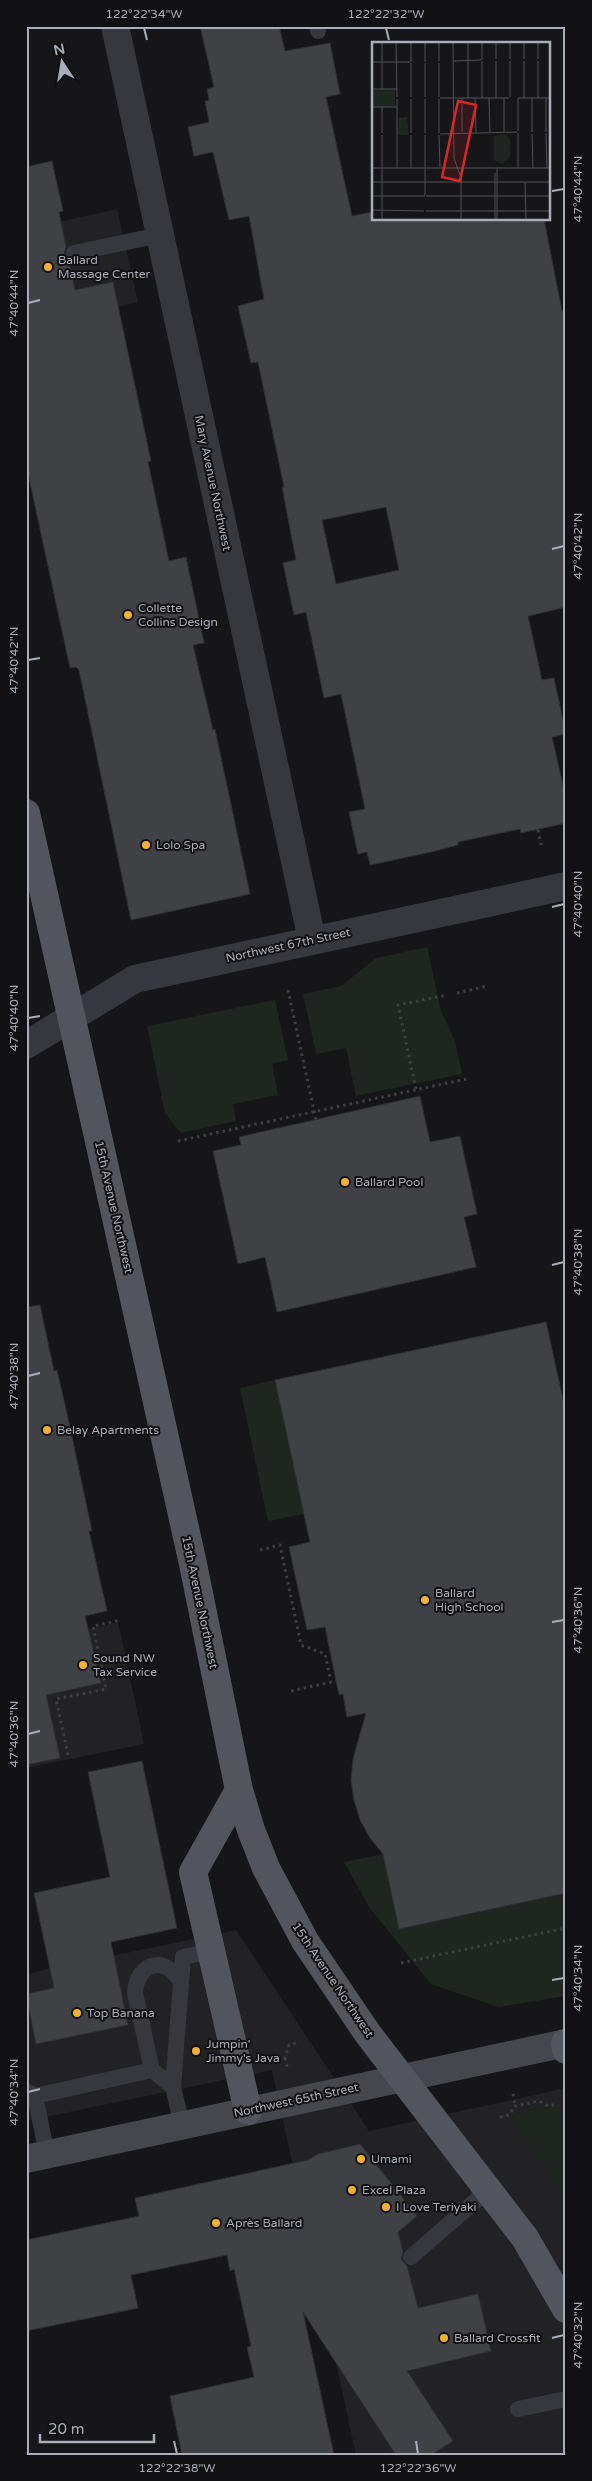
<svg xmlns="http://www.w3.org/2000/svg" width="592" height="2481" viewBox="0 0 592 2481" font-family="'Varela Round',sans-serif">
<rect width="100%" height="100%" fill="#161618"/>
<path fill="#222225" d="M 117,209 L 138,302 L 26,328 L 26,229 Z
M 118,1622 L 144,1744 L 26,1768 L 26,1643 Z
M 236,1930 L 369,2131 L 566,2088 L 566,2455 L 356,2455 L 272,2070 L 26,2121 L 26,1974 Z"/>
<path fill="#1e261f" d="M 427,947 L 441,1011 L 455,1041 L 462,1074 L 356,1096 L 346,1048 L 316,1054 L 303,994 L 341,986 L 376,958 Z
M 275,1000 L 288,1060 L 272,1064 L 278,1095 L 233,1104 L 236,1121 L 181,1133 L 165,1113 L 147,1026 Z
M 275,1380 L 304,1514 L 268,1521 L 240,1388 Z
M 383,1854 L 400,1929 L 566,1893 L 566,1996 L 499,2007 L 431,1984 L 369,1907 L 344,1862 Z
M 560,2104 L 566,2139 L 566,2198 L 510,2116 Z"/>
<path fill="#404145" stroke="#303034" fill-rule="evenodd" d="M 200,26 L 279,26 L 285,51 L 330,43 L 340,94 L 326,97 L 352,216 L 372,212 L 373,219 L 544,219 L 562,311 L 566,311 L 566,607 L 528,616 L 542,680 L 554,678 L 566,734 L 552,737 L 566,798 L 566,823 L 521,833 L 520,829 L 458,842 L 458,845 L 431,852 L 370,865 L 367,852 L 358,854 L 349,812 L 365,809 L 341,694 L 324,698 L 306,612 L 294,615 L 283,563 L 296,560 L 282,487 L 284,487 L 258,362 L 251,363 L 238,306 L 264,299 L 249,216 L 229,220 L 213,152 L 194,156 L 188,127 L 209,122 L 205,101 L 209,100 L 207,89 L 214,87 ZM 386,507 L 399,570 L 336,584 L 322,520 Z
M 52,161 L 63,211 L 59,212 L 66,247 L 64,255 L 69,262 L 75,290 L 113,282 L 151,461 L 148,462 L 169,561 L 186,557 L 204,643 L 193,645 L 213,730 L 215,729 L 250,894 L 131,920 L 79,670 L 76,667 L 70,668 L 26,464 L 26,167 Z
M 420,1096 L 430,1142 L 460,1136 L 477,1214 L 464,1217 L 476,1267 L 277,1312 L 265,1257 L 238,1264 L 213,1151 L 241,1145 L 239,1137 Z
M 40,1305 L 54,1371 L 57,1370 L 68,1418 L 92,1531 L 89,1531 L 107,1611 L 85,1616 L 101,1683 L 46,1695 L 60,1758 L 26,1765 L 26,1307 Z
M 546,1322 L 566,1413 L 566,1893 L 399,1929 L 383,1854 L 370,1838 L 360,1820 L 354,1800 L 351,1780 L 353,1759 L 366,1713 L 347,1717 L 343,1694 L 339,1695 L 325,1627 L 307,1630 L 289,1547 L 310,1542 L 275,1380 Z
M 142,1761 L 177,1928 L 111,1942 L 128,2025 L 36,2044 L 26,1994 L 54,1988 L 34,1893 L 110,1877 L 88,1772 Z
M 360,2144 L 417,2216 L 398,2232 L 403,2252 L 401,2259 L 407,2266 L 418,2308 L 478,2294 L 491,2351 L 407,2371 L 453,2441 L 431,2455 L 396,2455 L 303,2312 L 334,2455 L 182,2455 L 170,2396 L 254,2377 L 247,2347 L 251,2346 L 234,2269 L 230,2271 L 227,2255 L 131,2275 L 138,2308 L 26,2331 L 26,2240 L 139,2216 L 135,2198 L 308,2160 L 318,2154 Z"/>
<g fill="none" stroke-linecap="round" stroke-linejoin="round">
<path stroke="#3d3f44" stroke-width="3" stroke-dasharray="2.5 4" stroke-linecap="butt" d="M 538,830 L 541,845
M 288,990 L 316,1120
M 457,993 L 487,986
M 416,1089 L 398,1005 L 447,995
M 178,1141 L 466,1079
M 260,1550 L 280,1545 L 301,1645 L 325,1654 L 331,1682
M 291,1691 L 336,1681
M 68,1755 L 56,1699 L 106,1689 L 93,1626 L 121,1620
M 401,1963 L 566,1928
M 285,2058 L 288,2070
M 271,2061 L 285,2058 L 289,2045 L 300,2042
M 513,2094 L 515,2106
M 500,2117 L 509,2115 L 515,2106 L 539,2101 L 548,2106 L 557,2104"/>
<path stroke="#37383d" stroke-width="16" d="M 317,26 L 318,31
M 74,253 L 160,235
M 181,1983 L 183,1957 L 211,1951
M 173,2087 L 181,1983 C 167,1955 137,1961 135,1993 L 152,2070 L 173,2087 L 182,2125
M 26,2091 L 35,2096 L 47,2154
M 35,2096 L 152,2070
M 411,2257 L 488,2190
M 518,2409 L 566,2399"/>
<path stroke="#37383d" stroke-width="28" d="M 115,26 L 312,940
M 26,1045 L 135,979 L 566,886"/>
<path stroke="#45474d" stroke-width="28" d="M 26,2159 L 566,2043"/>
<path stroke="#53555c" stroke-width="28" d="M 26,813 L 193,1564 L 239,1790 L 251,1830 L 266,1868 L 305,1941 L 368,2034 L 525,2238 L 566,2309
M 239,1790 L 193,1872 L 248,2111
M 565,2043 L 566,2050"/>
</g>
<path fill="none" stroke="#a8adb8" stroke-width="2" d="M 144,28 L 147,40M 386,28 L 389,40M 552,191 L 564,189M 28,303 L 40,300M 552,549 L 564,546M 28,660 L 40,658M 552,907 L 564,904M 28,1018 L 40,1016M 552,1265 L 564,1262M 28,1376 L 40,1373M 552,1622 L 564,1620M 28,1734 L 40,1731M 552,1980 L 564,1978M 28,2092 L 40,2089M 552,2338 L 564,2335M 174,2441 L 177,2454M 416,2441 L 418,2454"/>
<g fill="#f2b134" stroke="#111113" stroke-width="2">
<circle cx="48" cy="267" r="5"/>
<circle cx="128" cy="615" r="5"/>
<circle cx="146" cy="845" r="5"/>
<circle cx="345" cy="1182" r="5"/>
<circle cx="47" cy="1430" r="5"/>
<circle cx="425" cy="1600" r="5"/>
<circle cx="83" cy="1665" r="5"/>
<circle cx="77" cy="2013" r="5"/>
<circle cx="196" cy="2051" r="5"/>
<circle cx="361" cy="2159" r="5"/>
<circle cx="352" cy="2190" r="5"/>
<circle cx="386" cy="2207" r="5"/>
<circle cx="216" cy="2223" r="5"/>
<circle cx="444" cy="2338" r="5"/>
</g>
<g text-anchor="middle" stroke-width="4" stroke-linejoin="round" paint-order="stroke">
<g font-size="12" fill="#a8adb8" stroke="#111113" text-anchor="start">
<text x="58" y="264">Ballard<tspan x="58" dy="14">Massage Center</tspan></text>
<text x="138" y="612">Collette<tspan x="138" dy="14">Collins Design</tspan></text>
<text x="156" y="849">Lolo Spa</text>
<text x="355" y="1186">Ballard Pool</text>
<text x="57" y="1434">Belay Apartments</text>
<text x="435" y="1597">Ballard<tspan x="435" dy="14">High School</tspan></text>
<text x="93" y="1662">Sound NW<tspan x="93" dy="14">Tax Service</tspan></text>
<text x="87" y="2017">Top Banana</text>
<text x="206" y="2048">Jumpin'<tspan x="206" dy="14">Jimmy's Java</tspan></text>
<text x="371" y="2163">Umami</text>
<text x="362" y="2194">Excel Plaza</text>
<text x="396" y="2211">I Love Teriyaki</text>
<text x="226" y="2227">Après Ballard</text>
<text x="454" y="2342">Ballard Crossfit</text>
</g>
<g font-size="12" fill="#a8adb8" stroke="#111113">
<text transform="translate(213 483) rotate(78)" y="4">Mary Avenue Northwest</text>
<text transform="translate(288 945) rotate(-12)" y="4">Northwest 67th Street</text>
<text transform="translate(114 1207) rotate(77)" y="4">15th Avenue Northwest</text>
<text transform="translate(200 1602) rotate(78)" y="4">15th Avenue Northwest</text>
<text transform="translate(333 1980) rotate(56)" y="4">15th Avenue Northwest</text>
<text transform="translate(296 2100) rotate(-12)" y="4">Northwest 65th Street</text>
</g>
</g>
<g transform="translate(372 42)">
<rect width="178" height="178" fill="#161618"/>
<path d="M 0,48 L 23,48 L 23,64 L 0,64 ZM 35,75 L 37,93 L 26,93 L 27,76 ZM 132,92 L 138,98 L 138,114 L 130,122 L 122,118 L 122,94 Z" fill="#1e261f"/>
<path fill="none" stroke="#505258" stroke-width="1" d="M 10,0 L 10,47M 24,0 L 25,55M 53,0 L 53,20M 67,0 L 67,19M 81,0 L 82,116 L 89,136 L 89,177M 96,0 L 96,56M 124,0 L 124,17M 138,0 L 138,17M 152,17 L 152,0M 166,17 L 166,0M 110,18 L 110,0M 82,19 L 109,18M 110,19 L 110,56M 138,19 L 138,55M 152,19 L 152,56M 166,19 L 166,56M 0,20 L 38,20M 39,20 L 39,0M 39,21 L 39,55M 53,21 L 53,55M 67,21 L 67,55M 0,47 L 25,47M 68,56 L 137,56M 90,56 L 90,90M 103,56 L 104,90M 117,56 L 118,90M 124,56 L 124,19M 146,56 L 146,89M 146,56 L 178,56M 174,56 L 174,90M 39,57 L 39,91M 53,57 L 53,91M 67,57 L 67,91M 0,65 L 25,65M 132,90 L 132,56M 160,90 L 160,56M 10,91 L 10,65M 146,91 L 146,126M 174,91 L 175,126M 68,92 L 145,90M 160,92 L 161,126M 10,93 L 10,177M 39,93 L 39,126M 53,93 L 53,153M 67,93 L 68,125M 0,126 L 178,126M 25,126 L 25,57M 125,126 L 125,177M 0,140 L 153,140M 153,140 L 154,177M 154,140 L 178,140M 0,154 L 53,154M 54,154 L 178,154M 0,168 L 52,169M 54,169 L 178,169M 123,177 L 123,131"/>
<path fill="#d62828" fill-opacity="0.15" stroke="#d62828" stroke-width="2.5" d="M 86,59 L 104,63 L 88,139 L 70,135 Z"/>
<rect width="178" height="178" fill="none" stroke="#a8adb8" stroke-width="2.5"/>
</g>
<rect width="592" height="2481" fill="none" stroke="#111113" stroke-width="55"/>
<g transform="translate(62 62) rotate(348)" stroke="#111113" stroke-width="4" paint-order="stroke">
<path d="M0-4L9 19L0 12L-9 19Z" fill="#a8adb8"/>
<text y="-8" font-size="14" font-weight="bold" text-anchor="middle" fill="#a8adb8">N</text>
</g>
<path d="M40 2434v8h114v-8" fill="none" stroke="#a8adb8" stroke-width="2.5"/>
<text x="48" y="2434" font-size="15" fill="#a8adb8" stroke="#111113" stroke-width="4" paint-order="stroke">20 m</text>
<rect x="28" y="28" width="536" height="2426" fill="none" stroke="#a8adb8" stroke-width="2"/>
<g font-size="12" text-anchor="middle" fill="#a8adb8">
<text x="144" y="18">122°22'34"W</text>
<text x="386" y="18">122°22'32"W</text>
<text transform="translate(578 189) rotate(-90)" y="4">47°40'44"N</text>
<text transform="translate(14 303) rotate(-90)" y="4">47°40'44"N</text>
<text transform="translate(578 546) rotate(-90)" y="4">47°40'42"N</text>
<text transform="translate(14 660) rotate(-90)" y="4">47°40'42"N</text>
<text transform="translate(578 904) rotate(-90)" y="4">47°40'40"N</text>
<text transform="translate(14 1018) rotate(-90)" y="4">47°40'40"N</text>
<text transform="translate(578 1262) rotate(-90)" y="4">47°40'38"N</text>
<text transform="translate(14 1376) rotate(-90)" y="4">47°40'38"N</text>
<text transform="translate(578 1620) rotate(-90)" y="4">47°40'36"N</text>
<text transform="translate(14 1734) rotate(-90)" y="4">47°40'36"N</text>
<text transform="translate(578 1978) rotate(-90)" y="4">47°40'34"N</text>
<text transform="translate(14 2092) rotate(-90)" y="4">47°40'34"N</text>
<text transform="translate(578 2335) rotate(-90)" y="4">47°40'32"N</text>
<text x="177" y="2472">122°22'38"W</text>
<text x="418" y="2472">122°22'36"W</text>
</g>
</svg>
